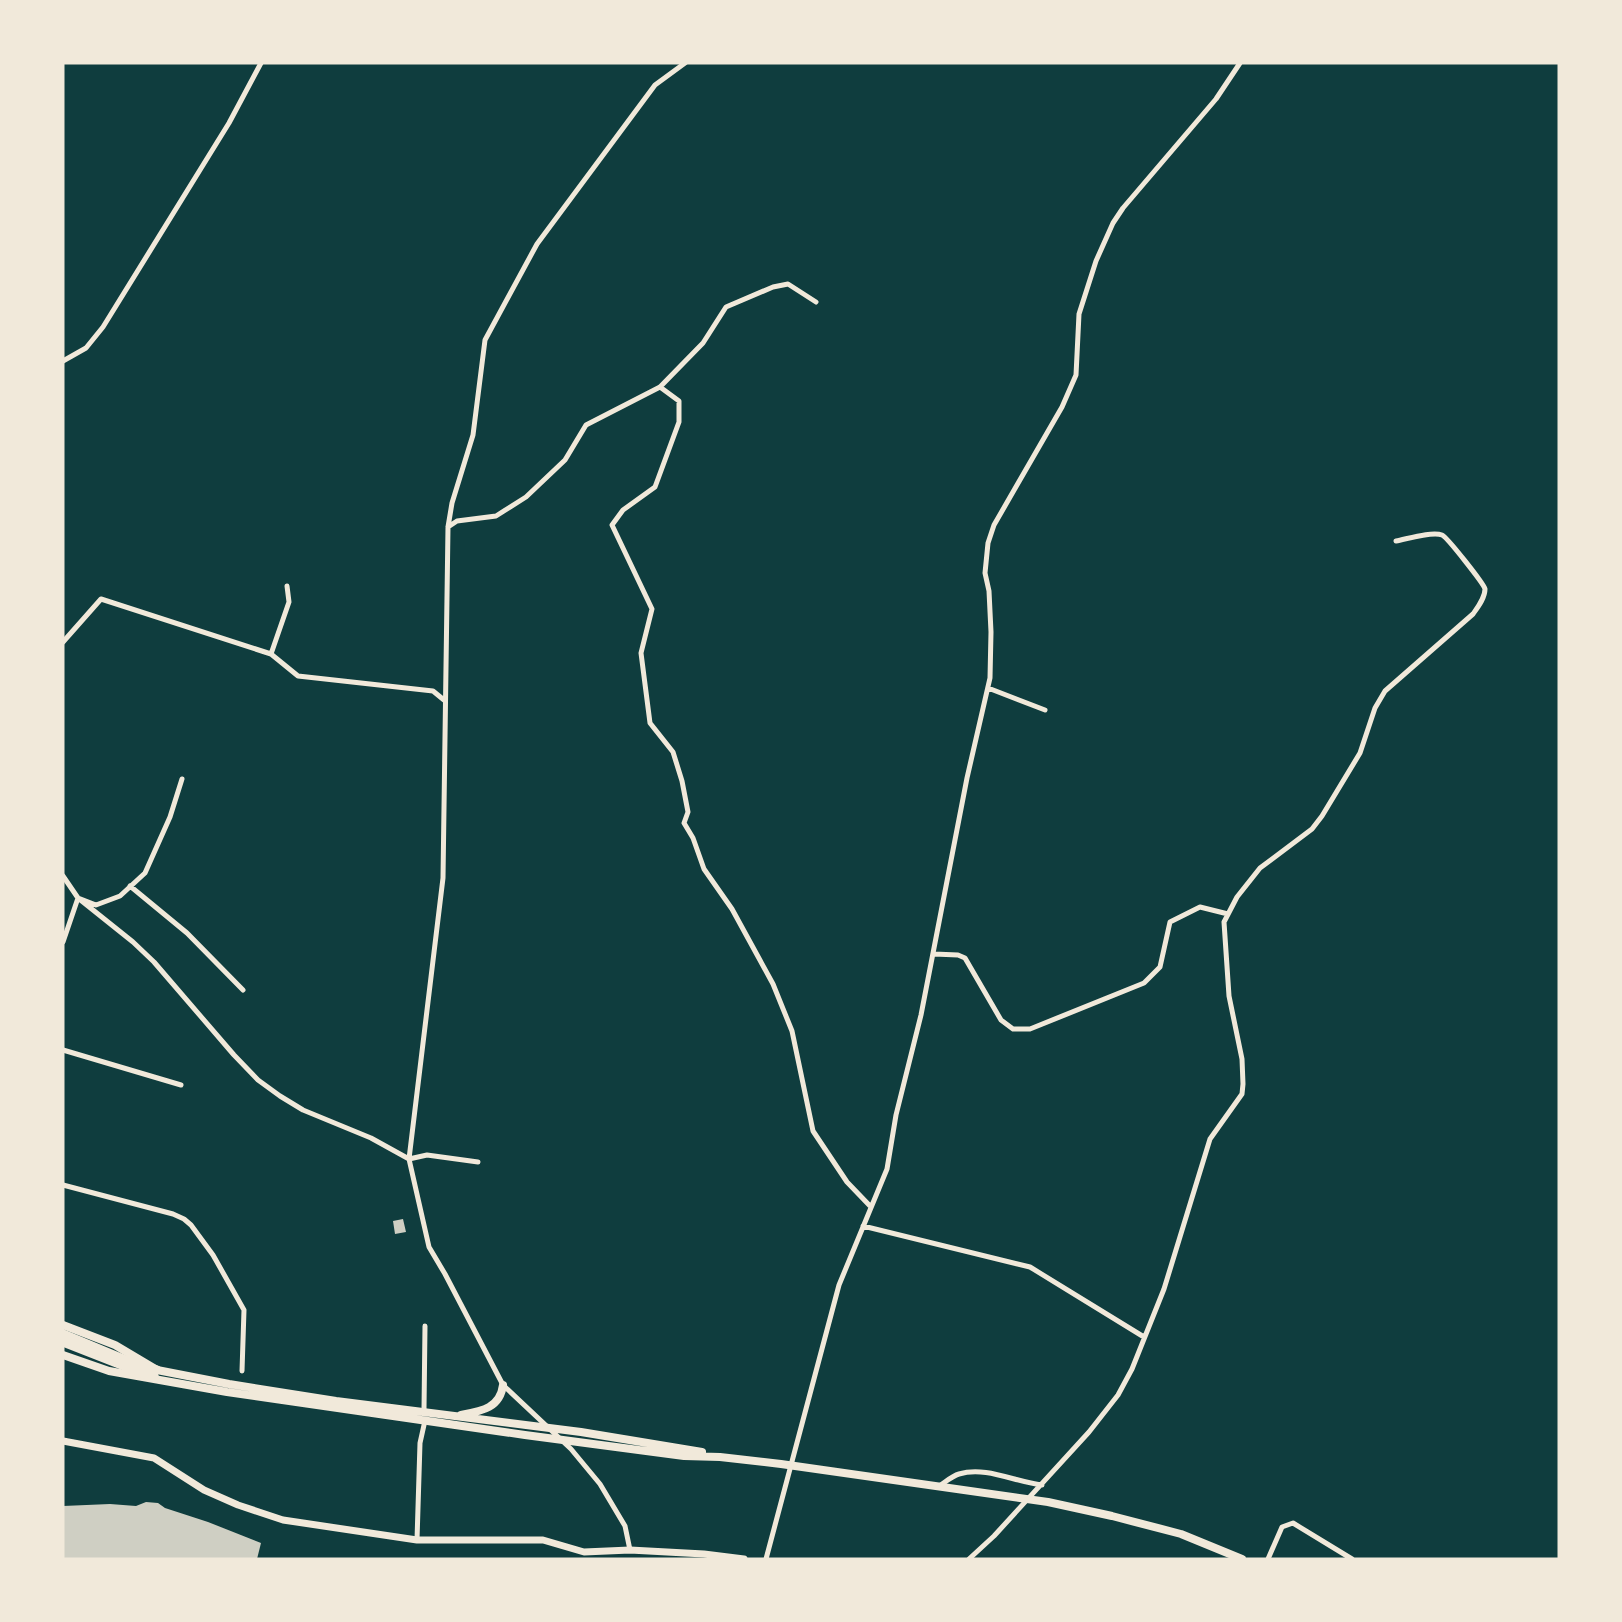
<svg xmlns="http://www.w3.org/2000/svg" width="1622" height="1622" viewBox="0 0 1622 1622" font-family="Manrope,sans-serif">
<rect width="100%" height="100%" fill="#0f3d3e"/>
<path fill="#cfcfc3" d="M 403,1219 L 406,1232 L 395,1234 L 393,1221 Z
M 146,1502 L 158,1503 L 165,1508 L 208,1522 L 261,1543 L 257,1559 L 63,1559 L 63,1506 L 110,1504 L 136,1506 Z"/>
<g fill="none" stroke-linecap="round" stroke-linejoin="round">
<path stroke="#f1e9da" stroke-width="5" d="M 63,361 L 86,348 L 103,327 L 229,123 L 261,63
M 660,387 L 679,401 L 679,422 L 655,487 L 623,510 L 612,525 L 652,609 L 641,653 L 650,723 L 673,752 L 682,781 L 688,812 L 684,823 L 693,838 L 704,869 L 732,909 L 773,984 L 792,1031 L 813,1131 L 847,1182 L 871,1207
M 448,527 L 457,521 L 496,516 L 526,497 L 565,460 L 586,425 L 660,387 L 703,343 L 726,307 L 773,287 L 788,284 L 816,302
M 63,642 L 101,599 L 271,654 L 298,676 L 433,691 L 444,700
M 271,654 L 289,602 L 287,586
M 988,688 L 1045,710
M 63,876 L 78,898 L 133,942 L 154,962 L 234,1055 L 258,1080 L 280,1096 L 303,1110 L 371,1138 L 409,1159 L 427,1155 L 478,1162
M 130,886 L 187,933 L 243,990
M 63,942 L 78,898 L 96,905 L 120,896 L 145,873 L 170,817 L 182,779
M 934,954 L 958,955 L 965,958 L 1001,1020 L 1013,1029 L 1030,1029 L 1144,983 L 1160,967 L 1170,922 L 1200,907 L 1228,914
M 63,1050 L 181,1085
M 63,1185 L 173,1214 L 184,1219 L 191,1225 L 213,1255 L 244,1310 L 242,1371
M 863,1226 L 1030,1267 L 1144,1337
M 424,1409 L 425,1326
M 939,1486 C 944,1483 952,1476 959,1474 C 986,1466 1015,1482 1042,1485
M 417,1540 L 420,1443 L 424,1425
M 630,1550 L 625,1526 L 600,1484 L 571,1449 L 503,1385 L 445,1274 L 429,1247 L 409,1159 L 443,878 L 448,527 L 452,503 L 473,435 L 485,340 L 537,244 L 655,85 L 685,63
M 766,1559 L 839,1285 L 887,1169 L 896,1115 L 921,1015 L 967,778 L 990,678 L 991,632 L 989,591 L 985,573 L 988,543 L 994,525 L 1062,407 L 1076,375 L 1079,314 L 1096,261 L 1113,223 L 1123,208 L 1216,99 L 1240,63
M 969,1559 L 994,1536 L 1089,1432 L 1118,1395 L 1132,1369 L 1164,1289 L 1210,1139 L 1242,1094 L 1243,1084 L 1242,1059 L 1229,996 L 1224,922 L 1237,897 L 1260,868 L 1312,829 L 1322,816 L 1360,753 L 1375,708 L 1385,691 L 1473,614 C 1478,607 1485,598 1485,589 C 1484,584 1447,537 1442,535 C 1432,531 1407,539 1396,541
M 1268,1559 L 1282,1527 L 1293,1523 L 1352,1559"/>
<path stroke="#f1e9da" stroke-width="7" d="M 63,1441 L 154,1458 L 204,1490 L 238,1505 L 283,1520 L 417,1540 L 543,1540 L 584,1552 L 630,1550 L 704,1554 L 744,1559"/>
<path stroke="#f1e9da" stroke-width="8" d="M 63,1325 L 115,1345 L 157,1370 L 229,1384 L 336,1401 L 581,1432 L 702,1452
M 63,1355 L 109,1371 L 227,1392 L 525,1435 L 684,1456 L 720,1457 L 781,1464 L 1048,1502 L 1112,1516 L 1181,1534 L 1242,1559
M 461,1415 C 482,1411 500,1408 503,1385"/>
<path stroke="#f1e9da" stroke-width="9" d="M 63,1334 L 123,1359 L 157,1370
M 63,1342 L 155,1378"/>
</g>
<rect width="1622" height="1622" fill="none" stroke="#f1e9da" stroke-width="129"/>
</svg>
